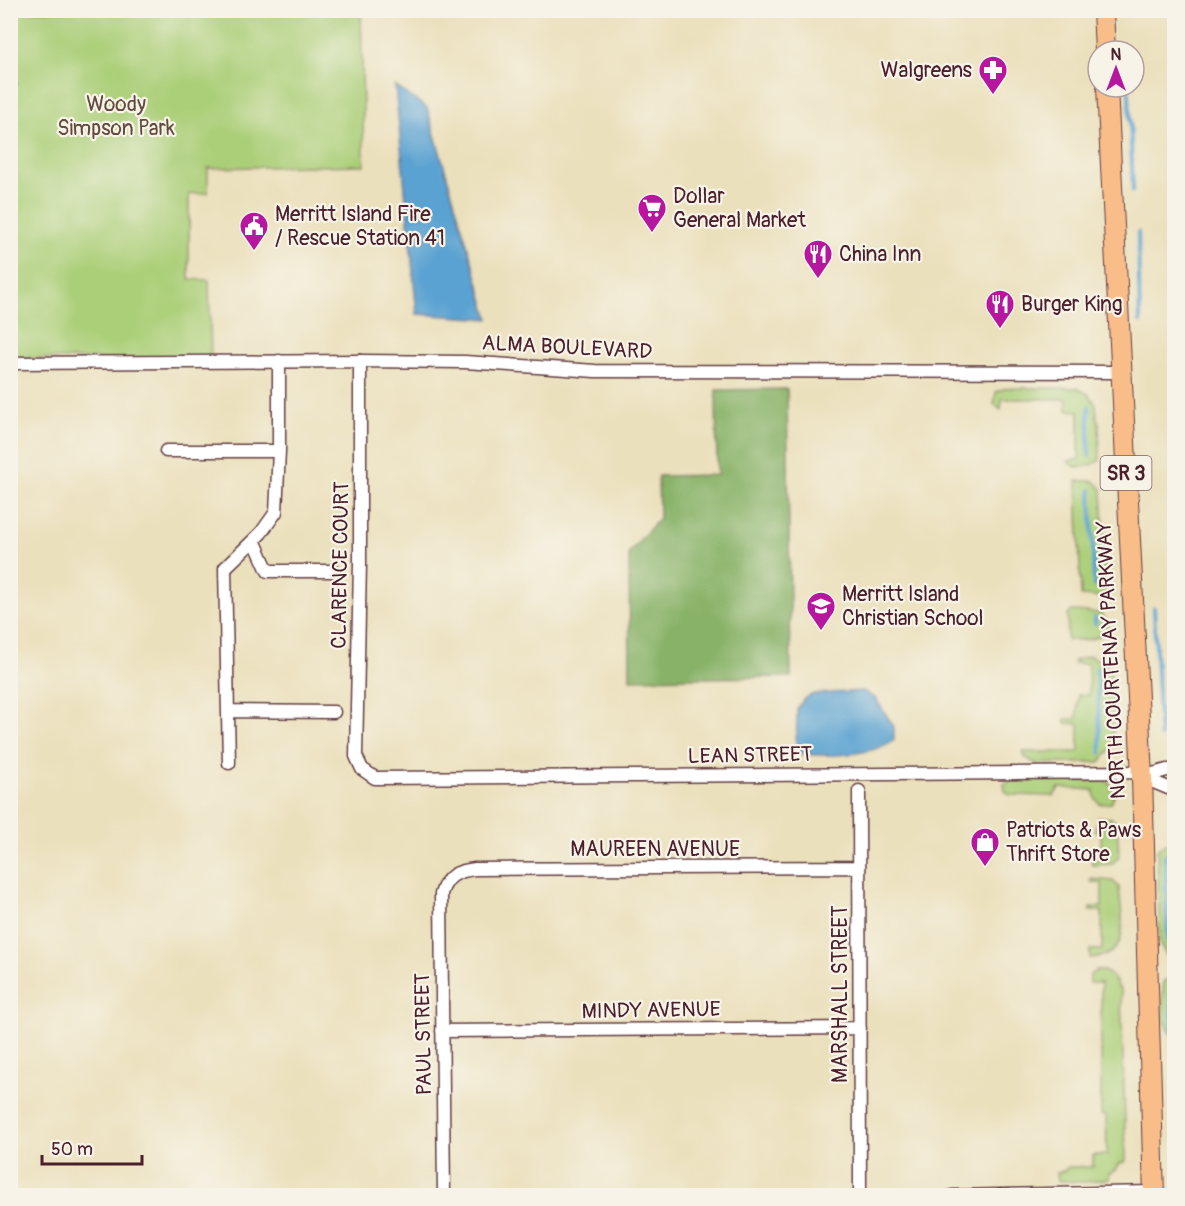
<svg xmlns="http://www.w3.org/2000/svg" width="1185" height="1206" viewBox="0 0 1185 1206" font-family="Pangolin,sans-serif">
<rect width="100%" height="100%" fill="#f7f3e8"/>
<filter id="ink" filterUnits="userSpaceOnUse"><feTurbulence type="fractalNoise" baseFrequency=".0167" numOctaves="2"/><feDisplacementMap in="SourceGraphic" scale="12" xChannelSelector="R" yChannelSelector="G"/><feConvolveMatrix kernelMatrix="1 2 1 2 8 2 1 2 1" color-interpolation-filters="sRGB"/></filter>
<filter id="wash" filterUnits="userSpaceOnUse"><feTurbulence type="fractalNoise" baseFrequency=".008" numOctaves="4" result="noise"/><feDisplacementMap in="SourceGraphic" scale="24" xChannelSelector="R" yChannelSelector="G"/><feGaussianBlur stdDeviation="1.35" result="paint"/><feColorMatrix in="noise" values="0 0 0 0 0 0 0 0 0 0 0 0 0 0 0 0 0 1.4 0 .05"/><feComposite in="paint" operator="in"/></filter>
<g filter="url(#wash)">
<rect width="100%" height="100%" fill="#ebe0bc"/>
<path fill="#abcf78" stroke="#7a7752" stroke-width="1.5" d="M 10,11 L 361,11 L 364,165 L 208,168 L 208,193 L 189,194 L 189,279 L 209,280 L 211,361 L 11,358 Z
M 1006,388 L 1077,388 L 1088,394 L 1096,404 L 1097,418 L 1099,423 L 1100,460 C 1091,467 1075,471 1068,461 L 1079,459 L 1079,411 L 1067,410 L 1067,399 L 1002,399 L 1001,410 L 994,404 L 996,392 Z
M 1077,481 L 1094,481 L 1102,489 L 1107,592 L 1100,597 L 1081,596 Z
M 1072,611 L 1100,613 L 1108,622 L 1108,628 C 1097,642 1084,640 1067,640 L 1068,615 Z
M 1090,656 C 1102,661 1109,664 1112,678 L 1113,747 L 1100,762 L 1036,764 L 1025,757 L 1023,752 L 1079,752 L 1079,724 L 1065,723 L 1065,719 L 1077,719 L 1078,695 L 1089,695 L 1088,664 L 1074,663 L 1073,661 Z
M 1012,780 L 1104,781 L 1109,782 L 1115,794 L 1111,803 L 1100,804 L 1095,798 L 1094,790 L 1059,788 L 1054,796 L 1010,795 L 1005,791 L 1004,784 Z
M 1098,817 L 1111,818 L 1117,824 L 1119,856 L 1112,864 L 1092,865 L 1092,859 L 1101,858 L 1101,831 L 1095,831 Z
M 1169,842 L 1174,842 L 1174,958 L 1167,956 L 1160,945 L 1157,849 Z
M 1091,879 L 1113,881 L 1119,887 C 1121,919 1134,956 1090,958 L 1090,950 L 1102,950 L 1102,911 L 1090,911 L 1090,907 L 1102,907 L 1102,883 L 1091,882 Z
M 1097,970 C 1112,971 1115,980 1121,992 L 1126,1159 L 1125,1162 L 1120,1163 L 1116,1170 L 1109,1174 L 1109,1179 L 1085,1182 L 1058,1181 L 1057,1172 L 1064,1171 L 1068,1167 L 1093,1167 L 1093,1155 L 1107,1155 L 1106,1116 L 1101,1115 L 1101,983 L 1090,983 L 1090,975 Z
M 1174,974 L 1174,1037 C 1160,1025 1163,999 1163,982 Z"/>
<path fill="#88b268" stroke="#69684a" stroke-width="1.5" d="M 787,389 L 791,677 L 630,679 L 629,553 L 659,518 L 658,476 L 717,475 L 716,390 Z"/>
<path fill="#5aa2d1" stroke="#52607e" stroke-width="1.5" d="M 10,11 L 14,11 L 17,85 L 11,85 Z
M 395,86 L 427,108 L 489,319 L 417,314 Z
M 863,691 L 876,699 L 894,727 L 894,740 C 870,757 824,757 796,753 L 797,709 L 804,699 L 813,694 Z"/>
<g fill="none" stroke-linecap="round" stroke-linejoin="round">
<path stroke="#5aa2d1" stroke-width="4" d="M 1129,92 L 1133,191
M 1138,232 L 1140,322
M 1089,456 L 1089,406
M 1091,490 L 1094,586
M 1154,608 L 1160,737
M 1095,618 L 1095,624
M 1097,668 L 1101,753
M 1165,855 L 1168,944
M 1170,988 L 1173,1033"/>
</g>
</g>
<g filter="url(#ink)">
<g fill="none" stroke-linecap="round" stroke-linejoin="round">
<g stroke="#623c41" stroke-width="15">
<path id="minor" d="M 360,361 L 360,563 L 356,756 L 362,769 L 375,778 L 1141,772
M 10,363 L 360,361 L 465,362 L 595,371 L 1121,372
M 166,451 L 279,451
M 254,540 L 268,571 L 334,571
M 229,711 L 334,712
M 229,763 L 225,568 L 261,533 L 276,512 L 279,451 L 279,361
M 1142,777 L 1168,788 L 1174,788
M 1142,777 L 1167,770 L 1174,770
M 859,791 L 860,1196
M 442,1031 L 860,1028
M 444,1196 L 441,894 C 446,876 457,871 475,869 L 859,867
M 952,1196 L 1154,1192"/>
</g>
<g stroke="#623c41" stroke-width="22">
<path id="primary" d="M 1103,10 L 1105,51
M 1107,87 L 1142,777 L 1154,1196"/>
</g>
<use href="#minor" stroke="#fff" stroke-width="12"/>
<use href="#primary" stroke="#f8bd89" stroke-width="20"/>
</g>
</g>
<defs>
<g id="pharmacy-pin" transform="scale(1.5)"><path d="M0 17L-7.5 6A9.5 9.5 0 1 1 7.5 6Z" fill="#b5179e" stroke="#f7f3e8"/><path d="M-2-6h4v4h4v4h-4v4h-4v-4h-4v-4h4Z" fill="#fff"/></g>
<g id="supermarket-pin" transform="scale(1.5)"><path d="M0 17L-7.5 6A9.5 9.5 0 1 1 7.5 6Z" fill="#b5179e" stroke="#f7f3e8"/><path d="M-6-5.5h2.5l.6 2H6L4.5 2H-2.5L-4.4-4H-6ZM-1.5 3.2a1.3 1.3 0 1 0 .1 0ZM3 3.2a1.3 1.3 0 1 0 .1 0Z" fill="#fff"/></g>
<g id="civic-pin" transform="scale(1.5)"><path d="M0 17L-7.5 6A9.5 9.5 0 1 1 7.5 6Z" fill="#b5179e" stroke="#f7f3e8"/><path d="M-.6-6.5H3V-4.5H.6V-3L4-1V1h2V6H-6V1h2V-1L-.6-3ZM-1.2 2.5V6h2.4V2.5Z" fill="#fff"/></g>
<g id="restaurant-pin" transform="scale(1.5)"><path d="M0 17L-7.5 6A9.5 9.5 0 1 1 7.5 6Z" fill="#b5179e" stroke="#f7f3e8"/><path d="M-5-6h1v4h1v-4h1v4h1v-4h1v5L-1.5 .5V6h-2V.5L-5-1ZM5-6V6H3V1.5H1.5Q1.5-4 5-6Z" fill="#fff"/></g>
<g id="school-pin" transform="scale(1.5)"><path d="M0 17L-7.5 6A9.5 9.5 0 1 1 7.5 6Z" fill="#b5179e" stroke="#f7f3e8"/><path d="M0-5L7-2L0 1L-7-2ZM-4 1L0 2.5L4 1V4Q0 6-4 4Z" fill="#fff"/></g>
<g id="shop-pin" transform="scale(1.5)"><path d="M0 17L-7.5 6A9.5 9.5 0 1 1 7.5 6Z" fill="#b5179e" stroke="#f7f3e8"/><path d="M-5-2.5h2.3a2.7 3.5 0 0 1 5.4 0H5L5.5 6h-11ZM-1.5-2.5h3a1.5 2.3 0 0 0-3 0Z" fill="#fff"/></g>
</defs>
<g fill-rule="evenodd">
<use href="#pharmacy-pin" x="993" y="70"/>
<use href="#supermarket-pin" x="652" y="208"/>
<use href="#civic-pin" x="254" y="226"/>
<use href="#restaurant-pin" x="818" y="254"/>
<use href="#restaurant-pin" x="1000" y="304"/>
<use href="#school-pin" x="821" y="606"/>
<use href="#shop-pin" x="985" y="842"/>
</g>
<g text-anchor="middle" stroke-width="4.5" stroke-linejoin="round" paint-order="stroke">
<rect fill="#f7f3e8" stroke="#7e5f64" stroke-width="1.5" x="1100.5" y="456" width="51" height="34" rx="4.5"/>
<g font-size="20" font-weight="bold" fill="#4a1f2b">
<text x="1126" y="480">SR 3</text>
</g>
<g font-size="21" fill="#4a1f2b" stroke="#f7f3e8" text-anchor="start">
<text x="972" y="77" text-anchor="end">Walgreens</text>
<text x="673" y="203">Dollar<tspan x="673" dy="24">General Market</tspan></text>
<text x="275" y="221">Merritt Island Fire<tspan x="275" dy="24">/ Rescue Station 41</tspan></text>
<text x="839" y="261">China Inn</text>
<text x="1021" y="311">Burger King</text>
<text x="842" y="601">Merritt Island<tspan x="842" dy="24">Christian School</tspan></text>
<text x="1006" y="837">Patriots &amp; Paws<tspan x="1006" dy="24">Thrift Store</tspan></text>
</g>
<g font-size="21" fill="#624b3e" stroke="#f7f3e8">
<text x="116" y="111">Woody<tspan x="116" dy="24">Simpson Park</tspan></text>
</g>
<g font-size="21" fill="#4a1f2b" stroke="#f7f3e8">
<text transform="translate(567 347) rotate(3)" y="7">ALMA BOULEVARD</text>
<text transform="translate(340 565) rotate(-89)" y="7">CLARENCE COURT</text>
<text transform="translate(1111 660) rotate(-93)" y="7">NORTH COURTENAY PARKWAY</text>
<text transform="translate(750 755) rotate(-1)" y="7">LEAN STREET</text>
<text x="655" y="856">MAUREEN AVENUE</text>
<text transform="translate(840 994) rotate(-90)" y="7">MARSHALL STREET</text>
<text transform="translate(651 1010) rotate(-1)" y="7">MINDY AVENUE</text>
<text transform="translate(423 1034) rotate(-91)" y="7">PAUL STREET</text>
</g>
</g>
<rect width="1185" height="1206" fill="none" stroke="#f7f3e8" stroke-width="36"/>
<g transform="translate(1116 69)"><circle r="28" fill="#f7f3e8" stroke="#b29e9c" stroke-width="1.5"/>
<path d="M0-4.5L10 22L0 15L-10 22Z" fill="#b5179e"/>
<text y="-9" font-size="16" font-weight="bold" text-anchor="middle" fill="#4a1f2b">N</text>
</g>
<path d="M42 1155v9h100v-9" fill="none" stroke="#4a1f2b" stroke-width="3"/>
<text x="51" y="1155" font-size="18" fill="#4a1f2b" stroke="#f7f3e8" stroke-width="4.5" paint-order="stroke">50 m</text>
</svg>
